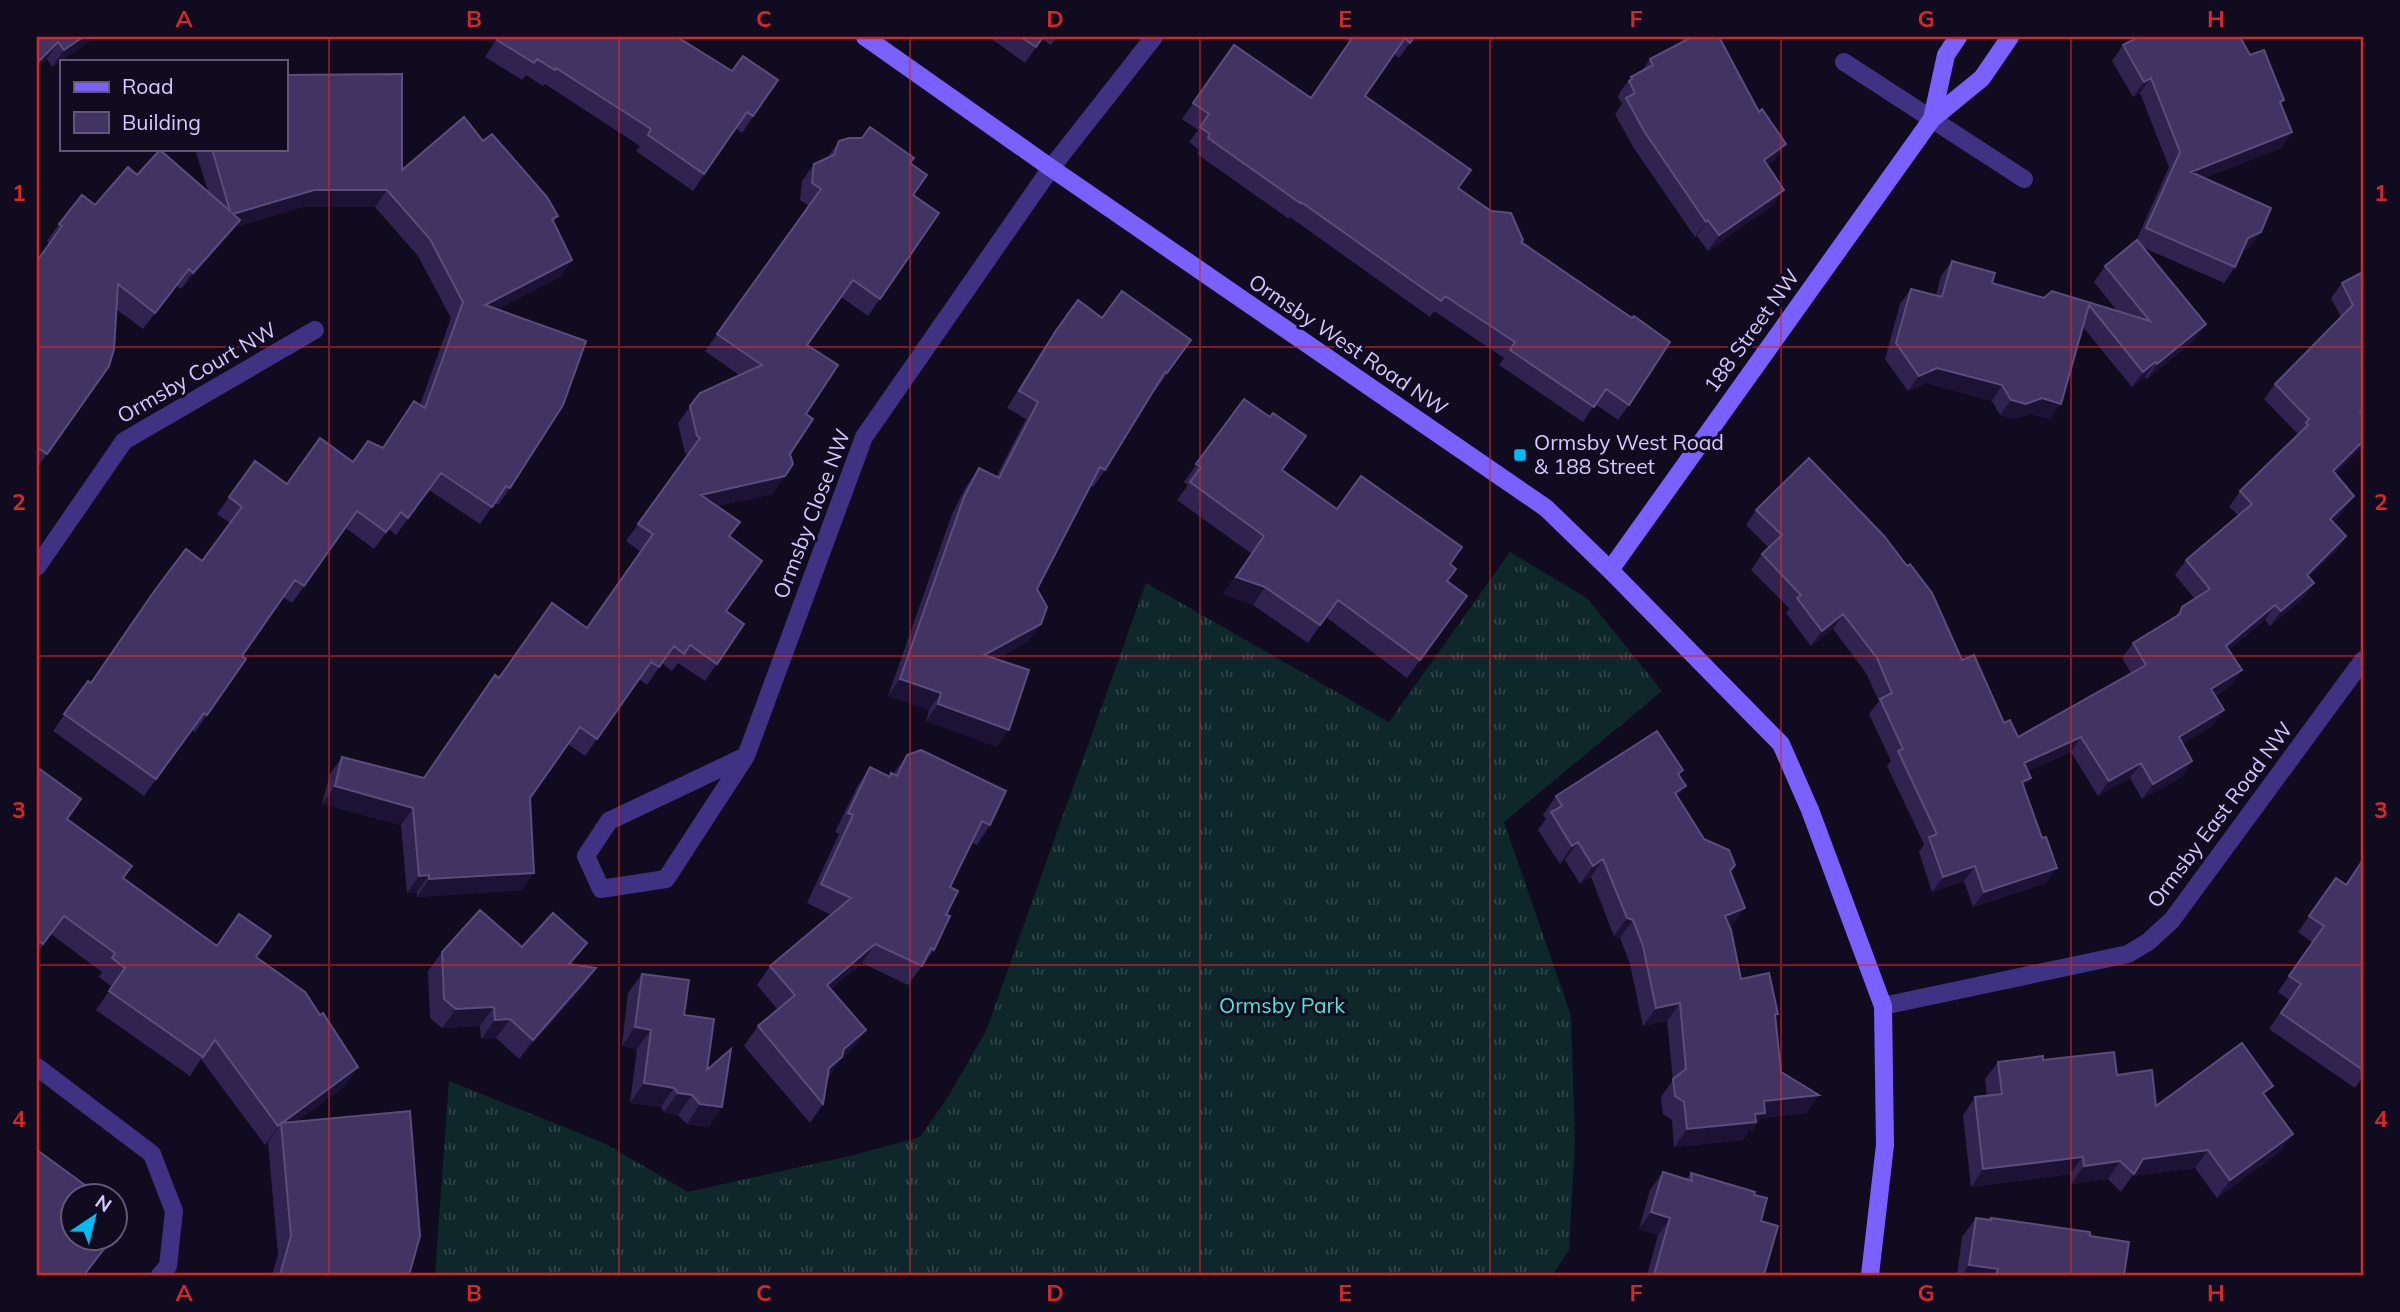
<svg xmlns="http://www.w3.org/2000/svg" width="2400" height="1312" viewBox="0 0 2400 1312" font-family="Mulish,sans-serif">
<defs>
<pattern id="grass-tufts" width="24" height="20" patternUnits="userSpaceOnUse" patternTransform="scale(1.75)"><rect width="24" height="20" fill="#0e272a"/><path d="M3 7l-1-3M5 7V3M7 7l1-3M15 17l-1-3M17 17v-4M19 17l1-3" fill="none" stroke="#30454a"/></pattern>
</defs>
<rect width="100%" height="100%" fill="#110b20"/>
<path fill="url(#grass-tufts)" d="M 1510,552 L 1587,598 L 1662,691 L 1504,822 L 1571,1016 L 1575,1141 L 1569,1250 L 1552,1275 L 435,1275 L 449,1081 L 604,1143 L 688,1192 L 854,1155 L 920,1137 L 948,1097 L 986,1031 L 1146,583 L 1389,722 Z"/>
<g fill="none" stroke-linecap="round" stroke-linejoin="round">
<path stroke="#403282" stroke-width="18" d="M 1844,62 L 2024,179
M 37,567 L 124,441 L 315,330
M 746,756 L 609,821 L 586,856 L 601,889 L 666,879 L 746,756 L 864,437 L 1051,168 L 1154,37
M 1883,1006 L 2128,954 L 2148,942 L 2172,920 L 2363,660
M 37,1067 L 152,1154 L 174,1211 L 168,1266 L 160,1275"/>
<path stroke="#7960ff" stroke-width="18" d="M 865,37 L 1051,168 L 1546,508 L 1610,570 L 1781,744 L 1810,810 L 1883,1006 L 1885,1145 L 1870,1275
M 1932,119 L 1946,55 L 1958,37
M 1610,570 L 1932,119 L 1982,78 L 2010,37"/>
</g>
<path fill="#31234f" d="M 37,37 L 96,37 L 52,67 L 47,59 L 37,69 Z
M 472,37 L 677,37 L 732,71 L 778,80 L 742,133 L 736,128 L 693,191 L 636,151 L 640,146 L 545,84 L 543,86 L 526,75 L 522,80 L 485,57 L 494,43 Z
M 989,37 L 1057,37 L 1051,45 L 1042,39 L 1025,63 Z
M 1342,37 L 1414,37 L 1399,58 L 1394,54 L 1365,96 L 1458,188 L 1521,242 L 1629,405 L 1618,420 L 1595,404 L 1583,422 L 1499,365 L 1504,358 L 1434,311 L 1430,317 L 1290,217 L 1289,219 L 1197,154 L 1199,150 L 1189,142 L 1198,130 L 1182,119 L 1234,45 L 1311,98 L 1349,42 Z
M 1676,37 L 1719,37 L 1775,160 L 1767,165 L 1773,205 L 1708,251 L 1697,236 L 1695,237 L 1633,147 L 1615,114 L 1622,104 L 1618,97 L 1620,93 L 1620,92 L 1631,77 L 1642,71 L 1650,59 L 1684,41 Z
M 2133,37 L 2240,37 L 2250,55 L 2284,100 L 2281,104 L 2292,132 L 2281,148 L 2204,178 L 2261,232 L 2250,247 L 2242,251 L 2235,267 L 2224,283 L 2142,247 L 2206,324 L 2195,340 L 2147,379 L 2145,377 L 2132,387 L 2083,327 L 2050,419 L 2031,414 L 2015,419 L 2000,415 L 1992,401 L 1926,383 L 1908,391 L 1885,359 L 1900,304 L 1911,289 L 1936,295 L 1941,276 L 1952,261 L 1992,283 L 2044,298 L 2118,312 L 2094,282 L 2105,266 L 2136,241 L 2169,167 L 2140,93 L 2133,97 L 2112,61 L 2123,45 L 2134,39 Z
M 483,141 L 558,216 L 553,223 L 572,260 L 560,277 L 497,309 L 510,488 L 498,505 L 495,503 L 480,524 L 429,490 L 396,535 L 389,529 L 374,549 L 346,528 L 292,603 L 283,597 L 242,656 L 246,659 L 195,732 L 192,730 L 144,796 L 53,731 L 88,681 L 91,683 L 202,561 L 230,523 L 217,514 L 255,461 L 287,484 L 353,462 L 383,448 L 414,401 L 420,405 L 451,318 L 418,256 L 375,207 L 303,207 L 235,227 L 228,236 L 181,289 L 177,286 L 143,329 L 116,309 L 109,366 L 37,468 L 37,261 L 50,243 L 47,241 L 59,224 L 95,205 L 137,175 L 208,191 L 195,149 L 285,149 L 402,170 Z
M 839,141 L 910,163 L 913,195 L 939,213 L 868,316 L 841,297 L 808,345 L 806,414 L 790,454 L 773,494 L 717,506 L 729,537 L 726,611 L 744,624 L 705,681 L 678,663 L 672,671 L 662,663 L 647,685 L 639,679 L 585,756 L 568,744 L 530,798 L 522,890 L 417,897 L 417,892 L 407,893 L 401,825 L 322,804 L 330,774 L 342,757 L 424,778 L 499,678 L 587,628 L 641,552 L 626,541 L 688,455 L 685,453 L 678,423 L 700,393 L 739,375 L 705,351 L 809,206 L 800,200 L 802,181 L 814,164 L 827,158 Z
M 2363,270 L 2363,414 L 2362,415 L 2363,416 L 2363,446 L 2335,474 L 2343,511 L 2333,522 L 2346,536 L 2336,551 L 2309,577 L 2314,583 L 2303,598 L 2270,626 L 2265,620 L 2229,650 L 2242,670 L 2231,685 L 2215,696 L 2224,710 L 2213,725 L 2182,744 L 2192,761 L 2182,777 L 2142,799 L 2130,778 L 2098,796 L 2071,752 L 2028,771 L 2031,778 L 2024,787 L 2046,883 L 1973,907 L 1964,881 L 1932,892 L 1919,852 L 1924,844 L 1887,766 L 1891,761 L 1869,714 L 1879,701 L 1866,673 L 1833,629 L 1811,646 L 1786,613 L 1790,609 L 1751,570 L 1762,554 L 1769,548 L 1746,525 L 1756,510 L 1962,660 L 2004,723 L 2018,737 L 2131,673 L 2122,658 L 2133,643 L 2174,618 L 2182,607 L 2195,599 L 2175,575 L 2186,560 L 2238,515 L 2229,507 L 2240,491 L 2298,434 L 2264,399 L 2275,384 L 2341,317 L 2331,298 L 2342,283 L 2361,273 Z
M 1078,300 L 1102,318 L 1191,340 L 1155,391 L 1154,390 L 1105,470 L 1093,487 L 1090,485 L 1037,589 L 1029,641 L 996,659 L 997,747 L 926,721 L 929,710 L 888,696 L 952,514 L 967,485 L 979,468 L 996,477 L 1026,419 L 1007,408 L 1043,349 Z
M 1244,399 L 1282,470 L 1337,509 L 1450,564 L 1447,581 L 1467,596 L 1407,678 L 1326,617 L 1308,643 L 1253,605 L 1223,594 L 1252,554 L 1177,500 L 1188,485 L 1184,482 Z
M 907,755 L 990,825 L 977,845 L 971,842 L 950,887 L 946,915 L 934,950 L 908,985 L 862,963 L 831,989 L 852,1050 L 839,1061 L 828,1077 L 823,1104 L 810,1123 L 744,1046 L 758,1026 L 778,1010 L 757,985 L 770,966 L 831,915 L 807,903 L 839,834 L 835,832 L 857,787 L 870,767 L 889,776 L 891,773 L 893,774 Z
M 37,767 L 67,819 L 123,878 L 217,946 L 256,957 L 345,1086 L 296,1122 L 409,1275 L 272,1275 L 278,1255 L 268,1142 L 265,1145 L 201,1059 L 190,1076 L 96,1010 L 112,987 L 99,977 L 102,972 L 51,934 L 37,954 Z
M 1679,776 L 1678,797 L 1704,839 L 1731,872 L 1732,926 L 1730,927 L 1741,979 L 1775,1018 L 1781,1072 L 1807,1113 L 1761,1118 L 1752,1131 L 1749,1131 L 1743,1140 L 1674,1147 L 1672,1120 L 1663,1114 L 1661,1097 L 1673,1080 L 1667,1021 L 1643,1026 L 1630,964 L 1620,938 L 1614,936 L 1591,877 L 1580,884 L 1565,860 L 1560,864 L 1538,830 L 1546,819 L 1543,815 L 1556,796 Z
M 2363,860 L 2363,1076 L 2355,1088 L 2269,1029 L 2289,1000 L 2278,992 L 2312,942 L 2298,932 L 2336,878 L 2346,885 Z
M 522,947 L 572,964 L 596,968 L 583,987 L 519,1059 L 496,1038 L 481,1039 L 480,1026 L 442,1028 L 430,1018 L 428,971 L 442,952 Z
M 642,974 L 684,1015 L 707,1070 L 709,1127 L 687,1124 L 678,1115 L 664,1112 L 661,1107 L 630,1103 L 637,1049 L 622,1046 L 628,993 Z
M 2043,1060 L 2117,1075 L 2156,1106 L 2266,1096 L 2281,1151 L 2217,1198 L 2195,1168 L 2132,1176 L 2121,1192 L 2108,1179 L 2071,1184 L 2070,1174 L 1971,1187 L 1963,1115 L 1975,1097 L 1987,1096 L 1985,1079 L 1998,1062 Z
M 1663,1172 L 1686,1180 L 1691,1173 L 1754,1195 L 1761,1221 L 1764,1275 L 1647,1275 L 1658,1235 L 1639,1229 L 1650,1190 Z
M 1976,1218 L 1989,1220 L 1991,1218 L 2090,1236 L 2124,1275 L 1957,1275 L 1962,1237 Z"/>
<path fill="#1c1234" d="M 83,37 L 96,37 L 52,67 L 64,50 Z
M 472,37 L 498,37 L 494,43 Z
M 58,42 L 47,59 L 37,69 L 37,63 Z
M 2151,78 L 2140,93 L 2133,97 L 2144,82 Z
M 2292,132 L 2281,148 L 2180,187 L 2191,172 Z
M 1786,144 L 1775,160 L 1753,176 L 1764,160 Z
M 314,190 L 387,190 L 375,207 L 303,207 L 235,227 L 228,236 L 181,289 L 233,214 Z
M 1784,190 L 1773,205 L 1708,251 L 1719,235 Z
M 1708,220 L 1697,236 L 1695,237 L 1706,222 Z
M 2261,232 L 2250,247 L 2237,253 L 2248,238 Z
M 572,260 L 560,277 L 473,322 L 485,305 Z
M 189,269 L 177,286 L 143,329 L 155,313 Z
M 2206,324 L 2195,340 L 2147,379 L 2157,364 Z
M 2155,362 L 2145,377 L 2132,387 L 2143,372 Z
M 1937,368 L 2002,385 L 1992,401 L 1926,383 L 1908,391 L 1919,376 Z
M 2042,398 L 2061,404 L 2050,419 L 2031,414 L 2015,419 L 2000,415 L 2011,400 Z
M 2363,441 L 2363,446 L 2322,486 L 2333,471 Z
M 785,476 L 773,494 L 689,512 L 701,495 Z
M 2354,496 L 2343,511 L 2320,534 L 2330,519 Z
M 2346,536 L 2336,551 L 2296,590 L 2307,575 Z
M 1236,577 L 1265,587 L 1253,605 L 1223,594 Z
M 2314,583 L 2303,598 L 2270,626 L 2281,611 Z
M 2275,605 L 2265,620 L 2216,661 L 2226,646 Z
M 1843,614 L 1833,629 L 1811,646 L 1822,631 Z
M 1041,624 L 1029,641 L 972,672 L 984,655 Z
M 2242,670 L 2231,685 L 2200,704 L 2211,689 Z
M 900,679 L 941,693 L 929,710 L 888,696 Z
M 938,704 L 1009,730 L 997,747 L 926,721 Z
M 2224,710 L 2213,725 L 2168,752 L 2179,737 Z
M 2081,737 L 2071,752 L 2013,778 L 2024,763 Z
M 2192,761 L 2182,777 L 2142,799 L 2153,784 Z
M 2141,763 L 2130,778 L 2098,796 L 2109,781 Z
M 2031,778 L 2020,793 L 2022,782 Z
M 335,786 L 413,808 L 401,825 L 322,804 Z
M 1686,786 L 1673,804 L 1675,793 Z
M 1578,842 L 1565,860 L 1560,864 L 1572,846 Z
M 1603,859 L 1591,877 L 1580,884 L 1593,866 Z
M 1975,866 L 1964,881 L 1932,892 L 1943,877 Z
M 2057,868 L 2046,883 L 1973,907 L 1984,892 Z
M 534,873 L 522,890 L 417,897 L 429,879 Z
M 429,875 L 417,892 L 407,893 L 419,876 Z
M 1745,908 L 1732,926 L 1712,934 L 1725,916 Z
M 1627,918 L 1633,920 L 1620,938 L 1614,936 Z
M 587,943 L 573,962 L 556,983 L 569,964 Z
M 875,944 L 862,963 L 814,1004 L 827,985 Z
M 596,968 L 583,987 L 519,1059 L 533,1040 Z
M 1680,1003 L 1667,1021 L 1643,1026 L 1656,1008 Z
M 494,1007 L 480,1026 L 442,1028 L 456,1009 Z
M 510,1019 L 496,1038 L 481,1039 L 495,1020 Z
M 635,1027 L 651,1030 L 637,1049 L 622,1046 Z
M 866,1030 L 852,1050 L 839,1061 L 828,1076 L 815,1087 L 844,1049 Z
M 358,1067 L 345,1086 L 282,1132 L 282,1123 Z
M 644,1083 L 674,1088 L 661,1107 L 630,1103 Z
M 678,1093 L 692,1095 L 678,1115 L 664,1112 Z
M 1819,1095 L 1807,1113 L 1761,1118 L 1752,1131 L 1749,1131 L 1743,1140 L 1674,1147 L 1687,1129 L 1764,1101 Z
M 700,1104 L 722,1107 L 709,1127 L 687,1124 Z
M 281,1123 L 268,1142 L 265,1145 L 278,1126 Z
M 2293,1134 L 2281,1151 L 2217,1198 L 2230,1180 Z
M 2208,1150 L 2195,1168 L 2132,1176 L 2143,1159 Z
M 2083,1157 L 2070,1174 L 1971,1187 L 1983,1169 Z
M 2120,1161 L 2108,1179 L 2071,1184 L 2084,1166 Z
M 1651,1212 L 1670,1218 L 1658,1235 L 1639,1229 Z
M 1969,1265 L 1998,1269 L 1994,1275 L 1962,1275 Z"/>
<path fill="#423462" stroke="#5a4c7b" stroke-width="2" d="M 37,37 L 83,37 L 64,50 L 58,42 L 37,63 Z
M 499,37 L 677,37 L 732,71 L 743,56 L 778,80 L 753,116 L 747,112 L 704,174 L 648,135 L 651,129 L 556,68 L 555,70 L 537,59 L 534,63 L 497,40 Z
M 1021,37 L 1043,37 L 1036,47 Z
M 1353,37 L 1414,37 L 1410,43 L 1405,38 L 1365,96 L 1471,170 L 1458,188 L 1491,211 L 1511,213 L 1523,240 L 1521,242 L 1632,318 L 1634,316 L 1670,342 L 1629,405 L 1606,389 L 1594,407 L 1510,350 L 1515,342 L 1445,296 L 1441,301 L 1301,202 L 1300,203 L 1208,138 L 1210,134 L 1200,127 L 1209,114 L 1193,103 L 1234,45 L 1311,98 Z
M 1692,37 L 1719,37 L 1759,112 L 1762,109 L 1786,144 L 1764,160 L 1784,190 L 1719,235 L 1708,220 L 1706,222 L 1644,131 L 1626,98 L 1635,93 L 1629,81 L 1632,79 L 1631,77 L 1653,65 L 1650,59 Z
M 2138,37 L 2240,37 L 2250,55 L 2264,50 L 2284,100 L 2280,102 L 2292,132 L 2191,172 L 2271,208 L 2261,232 L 2248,238 L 2235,267 L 2146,228 L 2180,152 L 2151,78 L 2144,82 L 2123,45 Z
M 402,74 L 402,170 L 464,117 L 483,141 L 492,134 L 547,197 L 558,216 L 552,219 L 572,260 L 485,305 L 586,341 L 563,405 L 510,488 L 506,486 L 492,507 L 441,473 L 408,518 L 401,512 L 386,532 L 357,511 L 304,586 L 295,580 L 242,656 L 246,659 L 207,715 L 204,713 L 156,779 L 64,714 L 88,681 L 91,683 L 155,590 L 186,549 L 202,561 L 242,507 L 229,497 L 255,461 L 287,484 L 320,438 L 353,462 L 368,441 L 383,448 L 414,401 L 425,408 L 463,302 L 430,239 L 387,190 L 314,190 L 233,214 L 240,220 L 193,273 L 189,269 L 155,313 L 118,284 L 114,349 L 109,366 L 47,454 L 37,447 L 37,261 L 62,226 L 59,224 L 82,195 L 95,205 L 128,167 L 137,175 L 160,150 L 230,211 L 212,149 L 285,149 L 285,75 Z
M 870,127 L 914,158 L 910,163 L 927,175 L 913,195 L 939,213 L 880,299 L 853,280 L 807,345 L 838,365 L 806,414 L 813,419 L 790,454 L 793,464 L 785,476 L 701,495 L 740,522 L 729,536 L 762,561 L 726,611 L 744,624 L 717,664 L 690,645 L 684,654 L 674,646 L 659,667 L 651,662 L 597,739 L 580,727 L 530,798 L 534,873 L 429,879 L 429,875 L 419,876 L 413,808 L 335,786 L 342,757 L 424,778 L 495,675 L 499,678 L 552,603 L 587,628 L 653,534 L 638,524 L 700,438 L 697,436 L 690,406 L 700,393 L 762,365 L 717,334 L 821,189 L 812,183 L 814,164 L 834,155 L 839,141 L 849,138 L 862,138 Z
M 2137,240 L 2206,324 L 2157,364 L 2155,362 L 2143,372 L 2089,305 L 2061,404 L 2042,398 L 2026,404 L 2011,400 L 2002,385 L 1937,368 L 1919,376 L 1896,343 L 1911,289 L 1942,297 L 1952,261 L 1995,273 L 1992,283 L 2044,298 L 2052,291 L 2150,321 L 2105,266 Z
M 2363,272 L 2363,409 L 2360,413 L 2363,416 L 2363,441 L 2333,471 L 2354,496 L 2330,519 L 2346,536 L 2307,575 L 2314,583 L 2281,611 L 2275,605 L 2226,646 L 2242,670 L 2211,689 L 2224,710 L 2179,737 L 2192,761 L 2153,784 L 2141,763 L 2109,781 L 2081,737 L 2024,763 L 2031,778 L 2022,782 L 2042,838 L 2046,837 L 2057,868 L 1984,892 L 1975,866 L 1943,877 L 1929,837 L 1937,834 L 1898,751 L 1903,749 L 1880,699 L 1892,693 L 1877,658 L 1843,614 L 1822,631 L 1797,598 L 1801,595 L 1762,554 L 1782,535 L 1756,510 L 1809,458 L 1884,536 L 1907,566 L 1910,564 L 1932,593 L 1962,660 L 1974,655 L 2004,723 L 2010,720 L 2018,737 L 2146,665 L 2133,643 L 2180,614 L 2182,607 L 2210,589 L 2186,560 L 2252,504 L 2240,491 L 2308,425 L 2306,423 L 2309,419 L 2275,384 L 2353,305 L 2342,283 Z
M 1122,291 L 1191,340 L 1167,373 L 1165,372 L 1105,470 L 1100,467 L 1037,589 L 1047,607 L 1041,624 L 984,655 L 1029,670 L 1009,730 L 938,704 L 941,693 L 900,679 L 964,497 L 979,468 L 999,478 L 1038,402 L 1019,391 L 1055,332 L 1078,300 L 1102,318 Z
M 1244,399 L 1270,417 L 1273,413 L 1306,436 L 1282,470 L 1337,509 L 1361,476 L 1462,547 L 1450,564 L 1456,569 L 1447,581 L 1467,596 L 1420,660 L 1338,600 L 1320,625 L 1265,587 L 1236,577 L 1264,536 L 1190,482 L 1201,467 L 1196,464 Z
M 1657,731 L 1683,770 L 1678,774 L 1686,786 L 1675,793 L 1704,839 L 1729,850 L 1735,865 L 1730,871 L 1745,908 L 1725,916 L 1731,930 L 1741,979 L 1769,973 L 1778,1014 L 1775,1014 L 1781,1072 L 1819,1095 L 1764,1101 L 1765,1113 L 1755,1114 L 1756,1122 L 1687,1129 L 1684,1102 L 1675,1096 L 1673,1079 L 1686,1069 L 1680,1003 L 1656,1008 L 1643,946 L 1633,920 L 1627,918 L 1603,859 L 1593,866 L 1578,842 L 1572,846 L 1551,812 L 1562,806 L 1556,796 Z
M 921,750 L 1006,791 L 990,825 L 982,821 L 950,887 L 958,891 L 946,915 L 950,916 L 934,950 L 931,948 L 922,966 L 875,944 L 827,985 L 866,1030 L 844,1049 L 842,1057 L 829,1068 L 823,1104 L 758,1026 L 795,995 L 770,966 L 851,898 L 821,884 L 853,815 L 848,813 L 870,767 L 890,777 L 891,773 L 897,776 L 907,755 Z
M 37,767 L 81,799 L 67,819 L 132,866 L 123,878 L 217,946 L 239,914 L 271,936 L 256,957 L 305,992 L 320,1015 L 323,1013 L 358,1067 L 282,1123 L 410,1111 L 420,1236 L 409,1275 L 280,1275 L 291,1236 L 281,1123 L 278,1126 L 215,1040 L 203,1057 L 109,991 L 125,968 L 112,958 L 115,953 L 64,916 L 43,944 L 37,940 Z
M 2363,860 L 2363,1070 L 2281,1013 L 2301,984 L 2289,976 L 2324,926 L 2309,916 L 2336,878 L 2346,885 Z
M 480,910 L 522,947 L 553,913 L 587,943 L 569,964 L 596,968 L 533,1040 L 510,1019 L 495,1020 L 494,1007 L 456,1009 L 444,999 L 442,952 Z
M 642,974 L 689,980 L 684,1015 L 714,1019 L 707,1070 L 731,1049 L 722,1107 L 700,1104 L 692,1095 L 678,1093 L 674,1088 L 644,1083 L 651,1030 L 635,1027 Z
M 2242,1043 L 2273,1086 L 2263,1093 L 2293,1134 L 2230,1180 L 2208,1150 L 2143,1159 L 2134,1174 L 2120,1161 L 2084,1166 L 2083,1157 L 1983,1169 L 1975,1097 L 2002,1094 L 1998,1062 L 2043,1056 L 2043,1060 L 2114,1052 L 2117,1075 L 2152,1070 L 2156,1106 Z
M 37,1150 L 100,1196 L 74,1196 L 74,1238 L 98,1238 L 107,1245 L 84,1275 L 37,1275 Z
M 1663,1172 L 1692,1181 L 1691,1173 L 1755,1192 L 1754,1195 L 1767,1198 L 1761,1221 L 1778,1226 L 1764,1275 L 1654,1275 L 1670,1218 L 1651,1212 Z
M 1976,1218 L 1991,1220 L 1991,1218 L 2090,1232 L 2090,1236 L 2129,1242 L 2124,1275 L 1996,1275 L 1998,1269 L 1969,1265 Z"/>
<path fill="none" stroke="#d62828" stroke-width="2" stroke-opacity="0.55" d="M 329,37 L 329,1275M 619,37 L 619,1275M 910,37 L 910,1275M 1200,37 L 1200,1275M 1490,37 L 1490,1275M 1781,37 L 1781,1275M 2071,37 L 2071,1275M 37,347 L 2363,347M 37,656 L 2363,656M 37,965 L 2363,965"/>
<rect fill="#00bcf4" stroke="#110b20" stroke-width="2.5" x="1513" y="448" width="14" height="14" rx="3.5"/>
<g text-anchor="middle" stroke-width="6" stroke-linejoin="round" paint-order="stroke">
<g font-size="21" fill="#d7c9ff" stroke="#110b20">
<text transform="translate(1752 331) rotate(-54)" y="7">188 Street NW</text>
<text transform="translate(1348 345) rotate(34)" y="7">Ormsby West Road NW</text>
<text transform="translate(197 373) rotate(-30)" y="7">Ormsby Court NW</text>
<text transform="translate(812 514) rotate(-69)" y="7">Ormsby Close NW</text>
<text transform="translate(2220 815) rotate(-53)" y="7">Ormsby East Road NW</text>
</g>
<g font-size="21" fill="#d7c9ff" stroke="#110b20" text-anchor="start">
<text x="1534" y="450">Ormsby West Road<tspan x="1534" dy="24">&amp; 188 Street</tspan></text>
</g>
<g font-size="21" fill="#4de7d5" stroke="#110b20">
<text x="1282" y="1013">Ormsby Park</text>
</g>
</g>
<rect width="2400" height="1312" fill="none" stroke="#110b20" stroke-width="77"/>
<rect x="60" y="60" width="228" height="91" fill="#110b20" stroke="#605779" stroke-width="2"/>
<rect x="74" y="82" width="35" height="10" fill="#7960ff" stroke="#605779" stroke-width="2"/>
<text x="122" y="94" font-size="21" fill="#d7c9ff">Road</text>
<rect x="74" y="112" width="35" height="21" fill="#423462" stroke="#605779" stroke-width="2"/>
<text x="122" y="130" font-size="21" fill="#d7c9ff">Building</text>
<g transform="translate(94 1217) rotate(35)"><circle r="33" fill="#110b20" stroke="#605779" stroke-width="2"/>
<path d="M0-5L12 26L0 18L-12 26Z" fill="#00bcf4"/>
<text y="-10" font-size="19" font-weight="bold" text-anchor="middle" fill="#d7c9ff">N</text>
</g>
<rect x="38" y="38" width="2324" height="1236" fill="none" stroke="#d62828" stroke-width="2.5"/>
<g font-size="23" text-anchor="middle" font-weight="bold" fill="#d62828">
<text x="184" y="27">A</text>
<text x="474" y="27">B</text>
<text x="764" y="27">C</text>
<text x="1055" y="27">D</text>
<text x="1345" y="27">E</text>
<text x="1636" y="27">F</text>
<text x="1926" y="27">G</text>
<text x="2216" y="27">H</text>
<text x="19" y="201">1</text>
<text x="2381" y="201">1</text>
<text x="19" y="510">2</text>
<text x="2381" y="510">2</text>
<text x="19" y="818">3</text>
<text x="2381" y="818">3</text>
<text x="19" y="1127">4</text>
<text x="2381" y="1127">4</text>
<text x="184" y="1301">A</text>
<text x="474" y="1301">B</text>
<text x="764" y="1301">C</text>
<text x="1055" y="1301">D</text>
<text x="1345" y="1301">E</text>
<text x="1636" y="1301">F</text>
<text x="1926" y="1301">G</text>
<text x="2216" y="1301">H</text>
</g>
</svg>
